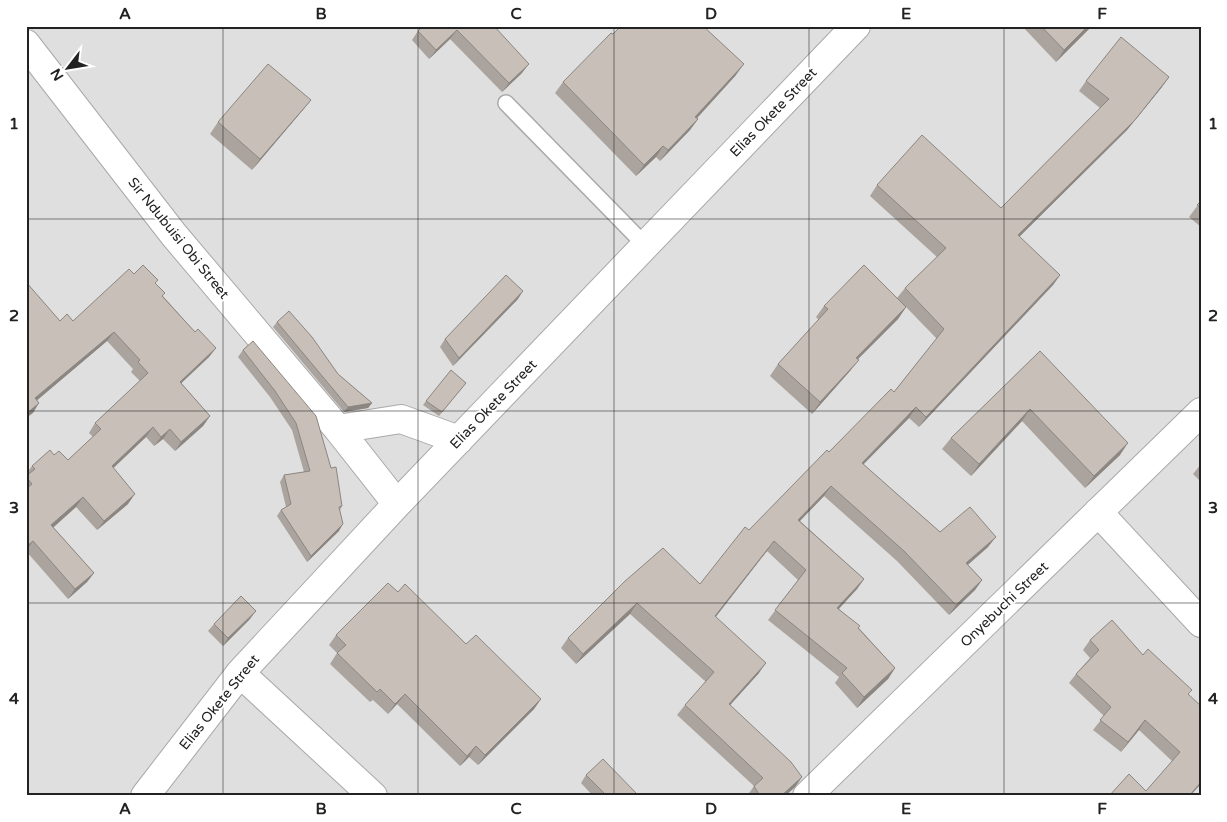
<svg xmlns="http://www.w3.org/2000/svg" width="1227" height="822" viewBox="0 0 1227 822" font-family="'Varela Round',sans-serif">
<rect width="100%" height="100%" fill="#f2efe9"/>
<path fill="#e0dfdf" d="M 26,26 L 1201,26 L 1201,796 L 26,796 Z"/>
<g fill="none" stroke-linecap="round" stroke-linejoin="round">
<g stroke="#a9a9a9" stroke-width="18">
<path id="service" d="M 506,103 L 645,245"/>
</g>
<g stroke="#a9a9a9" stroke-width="30">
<path id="minor" d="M 26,44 L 174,235 L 338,429 L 397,504
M 338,429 L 401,419 L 459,440
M 1098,512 L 1201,623
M 240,673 L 373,796
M 145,796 L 240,673 L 397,504 L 856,26
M 807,796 L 1201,412"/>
</g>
<use href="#service" stroke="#fff" stroke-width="15"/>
<use href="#minor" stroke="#fff" stroke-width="28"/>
</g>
<path fill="#aba49e" d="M 494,26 L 522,73 L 502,92 L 450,39 L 429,59 L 412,40 L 418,31 Z
M 1022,26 L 1092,26 L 1056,62 Z
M 613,34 L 736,75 L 697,118 L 698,119 L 690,130 L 660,161 L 656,157 L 636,176 L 555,93 L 563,82 Z
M 1086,81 L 1162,87 L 1127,130 L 1019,237 L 1060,275 L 1053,285 L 919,427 L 909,418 L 863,464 L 940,532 L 988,547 L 968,565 L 982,580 L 975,590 L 949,615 L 897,561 L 824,496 L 800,521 L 864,579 L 857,589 L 839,609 L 859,628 L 895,668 L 888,679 L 857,708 L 835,683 L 839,677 L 768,620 L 798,580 L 767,551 L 715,617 L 759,673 L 730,705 L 802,777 L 795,787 L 785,796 L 747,796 L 754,786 L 677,715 L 685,705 L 706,682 L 630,614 L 576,664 L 561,648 L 568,638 L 624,582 L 700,584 L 749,530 L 829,452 L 894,392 L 937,339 L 906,307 L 898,319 L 858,359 L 850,371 L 812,414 L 770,376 L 778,364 L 819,320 L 816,317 L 824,306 L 897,298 L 905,288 L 937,257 L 870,196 L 877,185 L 1001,208 L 1100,108 L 1079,91 Z
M 311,100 L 302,111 L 252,170 L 210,134 L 218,122 Z
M 1201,201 L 1201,227 L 1189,217 Z
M 134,274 L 155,284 L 163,296 L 195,332 L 216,348 L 209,357 L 181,383 L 210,416 L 203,426 L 175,451 L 163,439 L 154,446 L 146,437 L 113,468 L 128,504 L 97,530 L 76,507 L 53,527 L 94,573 L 87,582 L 68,599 L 26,551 L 26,474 L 32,466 L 54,455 L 68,460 L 93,437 L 89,433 L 95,423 L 140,381 L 131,372 L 133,369 L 107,341 L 37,400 L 33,413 L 60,321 L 73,321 Z
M 518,299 L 453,366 L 440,347 L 445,339 Z
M 277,322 L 372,403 L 368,408 L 344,412 L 273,327 Z
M 253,341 L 342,506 L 340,510 L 339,531 L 307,562 L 277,516 L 281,510 L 286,507 L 280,482 L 284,475 L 304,472 L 292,430 L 270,397 L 238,357 L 243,350 Z
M 1040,351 L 1120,455 L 1085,488 L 1022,421 L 971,476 L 942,449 L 951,438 Z
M 463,387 L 439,416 L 423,405 L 426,401 Z
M 1201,464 L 1201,482 L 1193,474 Z
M 398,592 L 466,644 L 541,699 L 534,709 L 478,765 L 469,757 L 460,766 L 397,704 L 388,714 L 373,700 L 370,702 L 330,664 L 337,653 L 329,645 L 336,635 Z
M 250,619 L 223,646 L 208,631 L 214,624 Z
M 1090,640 L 1143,655 L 1189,695 L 1201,784 L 1146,791 L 1172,761 L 1139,730 L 1121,752 L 1093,730 L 1104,716 L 1069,683 L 1076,674 L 1090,658 L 1083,650 Z
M 586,775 L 637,796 L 593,796 L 581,783 Z"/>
<path fill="#8b8681" d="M 1088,26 L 1092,26 L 1056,62 L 1064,50 Z
M 457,30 L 450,39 L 429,59 L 436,50 Z
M 529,64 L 522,73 L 502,92 L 509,83 Z
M 744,64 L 736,75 L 688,128 L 695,117 Z
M 1169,77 L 1162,87 L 1127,130 L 1011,245 L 1018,235 Z
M 311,100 L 302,111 L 252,170 L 260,159 Z
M 698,119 L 690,130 L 660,161 L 668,150 Z
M 663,146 L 656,157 L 636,176 L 644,165 Z
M 1060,275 L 1053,285 L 919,427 L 926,417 Z
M 523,291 L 518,299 L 453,366 L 459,358 Z
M 906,307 L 898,319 L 848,369 L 856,358 Z
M 114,332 L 107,341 L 28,408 L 35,398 Z
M 216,348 L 209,357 L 173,391 L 180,382 Z
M 859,360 L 850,371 L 812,414 L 820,402 Z
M 39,403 L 33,413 L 26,418 L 26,414 Z
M 372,403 L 368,408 L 344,412 L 348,407 Z
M 916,407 L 909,418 L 855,473 L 862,463 Z
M 1030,409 L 1022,421 L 971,476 L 979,464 Z
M 210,416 L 203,426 L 175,451 L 181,442 Z
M 153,427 L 146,437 L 105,476 L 112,466 Z
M 170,429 L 163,439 L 154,446 L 161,437 Z
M 1128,443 L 1120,455 L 1085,488 L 1094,476 Z
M 831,486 L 824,496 L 791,530 L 798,520 Z
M 135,494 L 128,504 L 97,530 L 104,521 Z
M 83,497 L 76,507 L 45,535 L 51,525 Z
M 343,524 L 339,531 L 307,562 L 311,556 Z
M 996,537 L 988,547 L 958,573 L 966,563 Z
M 33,541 L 26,551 L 26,547 Z
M 774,541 L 767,551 L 708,627 L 715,616 Z
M 94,573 L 87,582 L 68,599 L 75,589 Z
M 864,579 L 857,589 L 830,618 L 837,608 Z
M 982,580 L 975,590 L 949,615 L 956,605 Z
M 637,603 L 630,614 L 576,664 L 583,654 Z
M 256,611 L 250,619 L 223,646 L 228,638 Z
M 766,663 L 759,673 L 722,714 L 729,704 Z
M 895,668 L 888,679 L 857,708 L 864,697 Z
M 405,694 L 397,704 L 388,714 L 395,704 Z
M 541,699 L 534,709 L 478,765 L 485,755 Z
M 1145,720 L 1139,730 L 1121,752 L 1128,742 Z
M 476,746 L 469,757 L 460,766 L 467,756 Z
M 802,777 L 795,787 L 785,796 L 781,796 Z
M 1201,782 L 1201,784 L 1190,796 L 1189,796 Z"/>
<path fill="#c7bfb8" stroke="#8b8681" d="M 423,26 L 494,26 L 529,64 L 509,83 L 457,30 L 436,50 L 418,31 Z
M 621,26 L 703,26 L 744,64 L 695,117 L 698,119 L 668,150 L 663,146 L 644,165 L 563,82 L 611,33 L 613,34 Z
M 1041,26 L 1088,26 L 1064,50 Z
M 1121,37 L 1169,77 L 1135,120 L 1018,235 L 1060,275 L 926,417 L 916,407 L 862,463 L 940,532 L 970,507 L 996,537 L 966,563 L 982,580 L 956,605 L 904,551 L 831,486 L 798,520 L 864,579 L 837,608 L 860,626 L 858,628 L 895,668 L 864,697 L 842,673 L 847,668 L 775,610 L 806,570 L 774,541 L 715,616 L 766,663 L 729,704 L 791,762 L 802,777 L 781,796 L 760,796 L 754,786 L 763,778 L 685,705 L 714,672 L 637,603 L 583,654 L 568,638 L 624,582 L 663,548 L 700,584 L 745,527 L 749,530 L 827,450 L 829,452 L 891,389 L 894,392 L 944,329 L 905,288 L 946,248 L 877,185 L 922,135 L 1001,208 L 1109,99 L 1086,81 Z
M 268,64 L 311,100 L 260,159 L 218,122 Z
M 1201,201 L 1201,208 L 1197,205 Z
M 143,265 L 158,280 L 155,283 L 165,293 L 162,296 L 195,332 L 198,329 L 216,348 L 180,382 L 210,416 L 181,442 L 170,429 L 161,437 L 153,427 L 112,466 L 135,494 L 104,521 L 83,497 L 51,525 L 94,573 L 75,589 L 33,541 L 26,547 L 26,489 L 32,484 L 26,477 L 26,476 L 35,469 L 32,466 L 50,450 L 54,455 L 59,451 L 68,460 L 101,429 L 95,423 L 148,373 L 138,362 L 140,360 L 114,332 L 35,398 L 39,403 L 26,414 L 26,282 L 60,321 L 67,314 L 73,321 L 129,269 L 134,274 Z
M 864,265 L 906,307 L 856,358 L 859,360 L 820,402 L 778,364 L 828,309 L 824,306 Z
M 506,275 L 523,291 L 459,358 L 445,339 Z
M 289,311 L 312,337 L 338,374 L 372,403 L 348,407 L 277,322 Z
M 253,341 L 316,416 L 331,468 L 336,467 L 342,506 L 339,507 L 343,524 L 311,556 L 281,510 L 291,504 L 284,475 L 310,471 L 296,423 L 275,391 L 243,350 Z
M 1040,351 L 1128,443 L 1094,476 L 1030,409 L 979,464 L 951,438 Z
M 451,370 L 466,383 L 442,412 L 426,401 Z
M 388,583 L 398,592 L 405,584 L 466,644 L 476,635 L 541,699 L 485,755 L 476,746 L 467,756 L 405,694 L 395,704 L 380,689 L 377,692 L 337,653 L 346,645 L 336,635 Z
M 241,596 L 256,611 L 228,638 L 214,624 Z
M 1112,620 L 1143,655 L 1148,649 L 1192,690 L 1188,694 L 1201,706 L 1201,782 L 1189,796 L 1109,796 L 1129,774 L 1146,791 L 1180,752 L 1145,720 L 1128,742 L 1100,720 L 1111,707 L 1076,674 L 1099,650 L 1090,640 Z
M 603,759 L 638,795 L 637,796 L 607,796 L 586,775 Z"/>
<path fill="none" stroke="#222" stroke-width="1" stroke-opacity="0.55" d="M 223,26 L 223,796M 418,26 L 418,796M 614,26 L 614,796M 809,26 L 809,796M 1004,26 L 1004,796M 26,219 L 1201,219M 26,411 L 1201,411M 26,603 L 1201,603"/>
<g text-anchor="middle" stroke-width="4" stroke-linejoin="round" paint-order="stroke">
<g font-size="14" fill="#222" stroke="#fff">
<text transform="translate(773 112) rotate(-46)" y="5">Elias Okete Street</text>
<text transform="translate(179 238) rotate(51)" y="5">Sir Ndubuisi Obi Street</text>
<text transform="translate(493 404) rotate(-46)" y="5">Elias Okete Street</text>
<text transform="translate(1004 604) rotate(-44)" y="5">Onyebuchi Street</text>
<text transform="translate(219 702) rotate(-51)" y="5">Elias Okete Street</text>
</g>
</g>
<rect width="1227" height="822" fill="none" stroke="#ffffff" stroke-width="55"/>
<g transform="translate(68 68) rotate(239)" stroke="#ffffff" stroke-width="4" paint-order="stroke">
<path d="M0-4L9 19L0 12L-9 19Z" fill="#222222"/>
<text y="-8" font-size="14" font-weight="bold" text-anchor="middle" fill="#222222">N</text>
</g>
<rect x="28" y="28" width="1172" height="766" fill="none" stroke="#222" stroke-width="2"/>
<g font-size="16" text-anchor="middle" font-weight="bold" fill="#222">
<text x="125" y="19">A</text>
<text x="321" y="19">B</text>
<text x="516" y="19">C</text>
<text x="711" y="19">D</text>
<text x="906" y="19">E</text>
<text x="1102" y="19">F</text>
<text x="14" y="129">1</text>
<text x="1213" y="129">1</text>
<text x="14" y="321">2</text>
<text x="1213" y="321">2</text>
<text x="14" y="513">3</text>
<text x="1213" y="513">3</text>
<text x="14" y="704">4</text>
<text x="1213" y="704">4</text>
<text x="125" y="814">A</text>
<text x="321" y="814">B</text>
<text x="516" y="814">C</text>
<text x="711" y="814">D</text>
<text x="906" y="814">E</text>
<text x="1102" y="814">F</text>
</g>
</svg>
